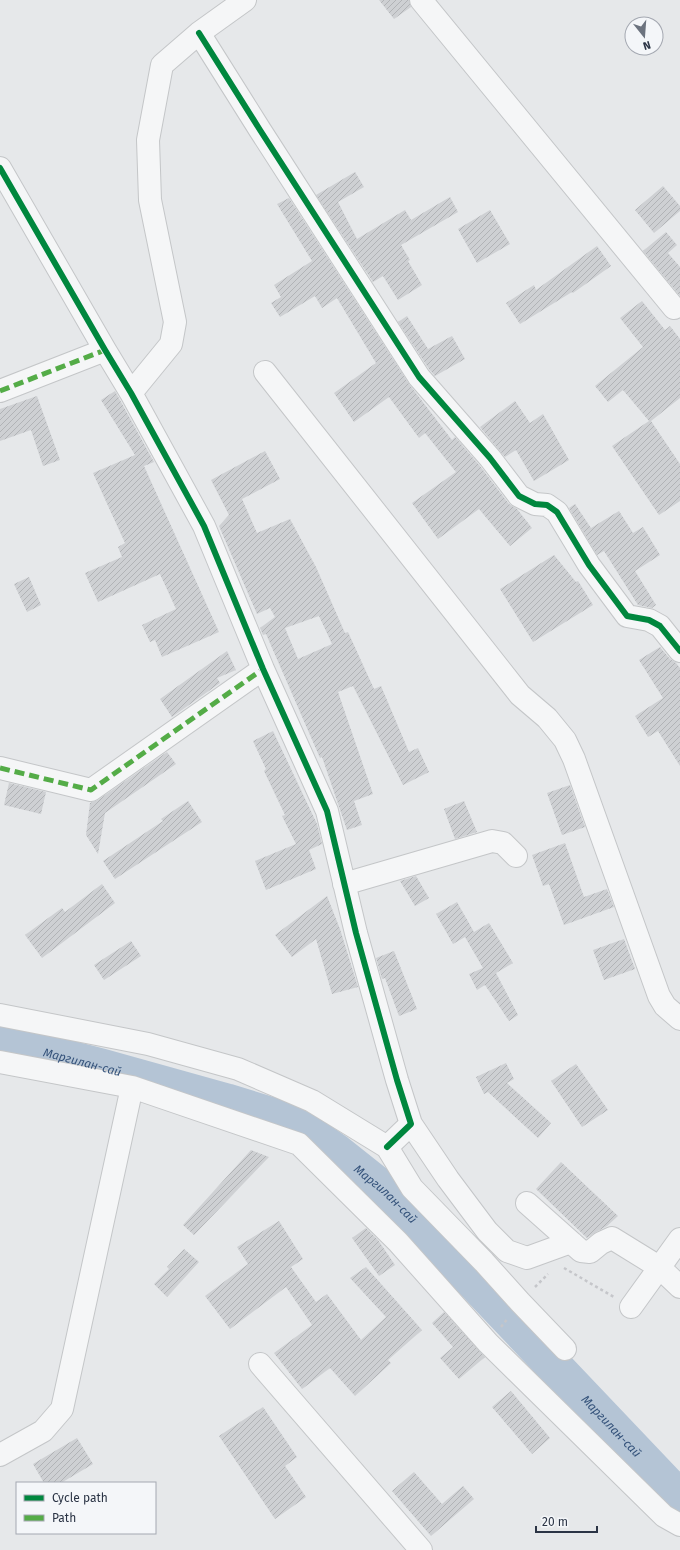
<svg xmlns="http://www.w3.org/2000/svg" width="680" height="1550" viewBox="0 0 680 1550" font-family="'Fira Sans',sans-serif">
<defs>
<pattern id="building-hatch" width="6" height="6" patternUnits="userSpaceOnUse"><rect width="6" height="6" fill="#ced0d3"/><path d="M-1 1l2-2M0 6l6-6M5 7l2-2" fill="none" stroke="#b1b3b6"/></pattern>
</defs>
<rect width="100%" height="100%" fill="#e6e8ea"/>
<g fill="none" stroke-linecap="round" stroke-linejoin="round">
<path stroke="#b4c4d5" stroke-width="37" id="s1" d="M 0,1041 L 101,1067 L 227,1102 L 282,1119 L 310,1134 L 336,1152 L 385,1191 L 478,1286 L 667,1485 L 680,1494"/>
</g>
<path fill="url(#building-hatch)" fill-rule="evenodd" d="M 379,0 L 409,0 L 411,7 L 394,19 Z
M 355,172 L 364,187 L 338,202 L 357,239 L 405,210 L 411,220 L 450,197 L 458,212 L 401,245 L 410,260 L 408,261 L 422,285 L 398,300 L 383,276 L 373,282 L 316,195 Z
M 663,186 L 680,206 L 680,211 L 654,233 L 635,210 Z
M 289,198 L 409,384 L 452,440 L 455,437 L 480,466 L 509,504 L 517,509 L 532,528 L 510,546 L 479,509 L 438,539 L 412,503 L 456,472 L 425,433 L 419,438 L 389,397 L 354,422 L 334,393 L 376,363 L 337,298 L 322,308 L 315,296 L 280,317 L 271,303 L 281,297 L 274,285 L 312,261 L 277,204 Z
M 490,210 L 510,244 L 477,263 L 458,229 Z
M 666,232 L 677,245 L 668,253 L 680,267 L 680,296 L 643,251 Z
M 597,246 L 611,266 L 573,293 L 572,292 L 520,324 L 506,303 L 534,285 L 536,290 Z
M 642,301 L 665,330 L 670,326 L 680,339 L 680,398 L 651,421 L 680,464 L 680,501 L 659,515 L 612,446 L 649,421 L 623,390 L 608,402 L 595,386 L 643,347 L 620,318 Z
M 407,316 L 428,349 L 452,336 L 465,359 L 435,376 L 429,369 L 398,322 Z
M 115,391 L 154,462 L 144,466 L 219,632 L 162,657 L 155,640 L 150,642 L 142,625 L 176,609 L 160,574 L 98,602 L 85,573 L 122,557 L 118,547 L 125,543 L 93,473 L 135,455 L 101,400 Z
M 37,396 L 60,460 L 43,466 L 31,430 L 0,441 L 0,409 Z
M 515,401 L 530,423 L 543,414 L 569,460 L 534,481 L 516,450 L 505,457 L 480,427 Z
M 265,451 L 280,479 L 242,499 L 257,533 L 290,519 L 316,567 L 345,633 L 348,632 L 374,689 L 381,686 L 409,752 L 418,748 L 429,772 L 403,785 L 353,686 L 338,692 L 373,794 L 354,801 L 362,825 L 347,830 L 322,757 L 320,758 L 266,634 L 263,635 L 260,628 L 275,617 L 270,608 L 257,614 L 219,526 L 229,515 L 211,480 ZM 319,616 L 332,644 L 298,659 L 285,628 Z
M 575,504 L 591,528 L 619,511 L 633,533 L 643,527 L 660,555 L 635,571 L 656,605 L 652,608 L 638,605 L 604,551 L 597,555 L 569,508 Z
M 554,555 L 576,582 L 578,581 L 593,605 L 533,642 L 500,589 Z
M 29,577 L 41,605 L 27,612 L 14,584 Z
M 660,647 L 670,659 L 676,663 L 680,668 L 680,766 L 658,731 L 648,737 L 635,716 L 663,698 L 639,660 Z
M 227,651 L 236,670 L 217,678 L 220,683 L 172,717 L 160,699 Z
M 273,731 L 317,824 L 322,844 L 309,850 L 316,869 L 266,890 L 255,861 L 296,844 L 282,816 L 285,815 L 264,771 L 266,769 L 253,741 Z
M 167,752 L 176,764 L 105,813 L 98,854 L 86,835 L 90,803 L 98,800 Z
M 9,783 L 46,792 L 41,814 L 4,805 Z
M 570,785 L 585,827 L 562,835 L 547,793 Z
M 188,801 L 202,822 L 115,879 L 103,861 L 163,821 L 161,819 Z
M 464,801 L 477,832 L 455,839 L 444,809 Z
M 565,843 L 584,897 L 607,889 L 614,907 L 564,925 L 549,884 L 543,886 L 532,855 Z
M 416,876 L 429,898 L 415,906 L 400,881 Z
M 102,884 L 115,903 L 42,958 L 25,935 L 62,908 L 65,912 Z
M 327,896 L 340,929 L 358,987 L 332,994 L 316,939 L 292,957 L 275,935 Z
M 457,902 L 474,932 L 489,923 L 513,963 L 496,973 L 518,1015 L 509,1021 L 485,985 L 477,990 L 469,974 L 483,968 L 465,937 L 453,944 L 436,914 Z
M 624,939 L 635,969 L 604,980 L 593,950 Z
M 131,941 L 141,956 L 104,980 L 94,965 Z
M 394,951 L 417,1009 L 399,1016 L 385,978 L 382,979 L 376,958 Z
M 506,1063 L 514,1079 L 507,1083 L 551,1123 L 538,1138 L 488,1092 L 484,1094 L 476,1077 Z
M 576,1064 L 608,1110 L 582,1127 L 551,1081 Z
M 251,1150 L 269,1157 L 194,1235 L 183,1225 Z
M 561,1162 L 618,1216 L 607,1226 L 596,1232 L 587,1238 L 536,1189 Z
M 279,1221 L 303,1259 L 291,1267 L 316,1302 L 327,1294 L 361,1340 L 386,1317 L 350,1278 L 366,1267 L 422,1330 L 388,1360 L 391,1363 L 355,1396 L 330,1368 L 302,1389 L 274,1353 L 312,1325 L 286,1287 L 230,1329 L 205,1296 L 248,1264 L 237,1247 Z
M 366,1228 L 378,1240 L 395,1265 L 379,1276 L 352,1238 Z
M 184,1249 L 199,1262 L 167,1297 L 154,1284 L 169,1269 L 167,1267 Z
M 444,1312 L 485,1357 L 459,1379 L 440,1358 L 453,1347 L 432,1323 Z
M 511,1391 L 550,1438 L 532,1454 L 492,1407 Z
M 263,1407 L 297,1457 L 285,1466 L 306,1497 L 275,1519 L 219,1436 Z
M 77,1438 L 93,1464 L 61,1483 L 44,1483 L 33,1464 Z
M 414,1472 L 442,1504 L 463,1486 L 474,1499 L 431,1536 L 392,1491 Z"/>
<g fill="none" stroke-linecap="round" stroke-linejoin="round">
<g stroke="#c4c6c8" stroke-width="24">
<path id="minor" d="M 421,0 L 674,308
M 199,33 L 260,130 L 419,377 L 490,458 L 519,496 L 535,504 L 547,505 L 557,512 L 589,565 L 627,616 L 649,620 L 660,626 L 680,651
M 0,168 L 105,350 L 131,393 L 204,526 L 263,669 L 327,811 L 356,933 L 397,1080 L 411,1124 L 387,1147
M 265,372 L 520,695 L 547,718 L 565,740 L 574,759 L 659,996 L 665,1006 L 680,1019
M 0,391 L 105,350
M 131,393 L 171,344 L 175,322 L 150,200 L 148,140 L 162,65 L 199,33 L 245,0
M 0,768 L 91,790 L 263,669
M 344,884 L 492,841 L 503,843 L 516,856
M 0,1015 L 148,1044 L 238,1069 L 312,1101 L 387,1147 L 412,1188 L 484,1262 L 520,1302 L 565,1349
M 0,1062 L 132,1087 L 299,1144 L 398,1242 L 488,1343 L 664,1516 L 680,1525
M 411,1124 L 448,1179 L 487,1231 L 507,1251 L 527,1258 L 571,1242
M 527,1203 L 581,1251 L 590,1252 L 601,1243 L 612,1238 L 659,1267 L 680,1287
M 631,1307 L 680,1239
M 260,1364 L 421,1550
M 0,1455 L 43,1431 L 62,1409 L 132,1087"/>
</g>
<path stroke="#c5c6ca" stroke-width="2.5" stroke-dasharray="3 3" stroke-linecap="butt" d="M 564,1268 L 614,1297
M 535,1287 L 548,1274
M 501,1327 L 508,1318"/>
<use href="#minor" stroke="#f5f6f7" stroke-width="22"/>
<path stroke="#54ac47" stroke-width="5" stroke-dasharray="10 5" stroke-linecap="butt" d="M 0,391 L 105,350
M 0,768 L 91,790 L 263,669"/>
<g stroke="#f4f6f9" stroke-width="8">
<path id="cycleway" d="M 199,33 L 260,130 L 419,377 L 490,458 L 519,496 L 535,504 L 547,505 L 557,512 L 589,565 L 627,616 L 649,620 L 660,626 L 680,651
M 0,168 L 105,350 L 131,393 L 204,526 L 263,669 L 327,811 L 356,933 L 397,1080 L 411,1124 L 387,1147"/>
</g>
<use href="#cycleway" stroke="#00873e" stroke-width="6"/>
</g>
<g text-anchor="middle" stroke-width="3" stroke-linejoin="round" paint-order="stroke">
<g font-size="12" font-style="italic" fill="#34527a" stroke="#f4f6f9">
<text dy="4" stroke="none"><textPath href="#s1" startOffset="85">Маргилан-сай</textPath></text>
<text dy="4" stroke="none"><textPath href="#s1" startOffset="421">Маргилан-сай</textPath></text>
<text dy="4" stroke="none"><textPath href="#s1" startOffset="745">Маргилан-сай</textPath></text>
</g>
</g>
<rect x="16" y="1482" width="140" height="52" fill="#f4f6f9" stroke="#a4a8b1"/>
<rect x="24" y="1495" width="20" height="6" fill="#00873e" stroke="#a4a8b1"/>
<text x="52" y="1502" font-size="12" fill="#2b3445">Cycle path</text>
<rect x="24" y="1515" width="20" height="6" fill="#54ac47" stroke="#a4a8b1"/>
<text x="52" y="1522" font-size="12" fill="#2b3445">Path</text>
<g transform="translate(644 36) rotate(163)"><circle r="19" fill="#f4f6f9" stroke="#a4a8b1"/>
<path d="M0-3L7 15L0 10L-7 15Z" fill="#6c737f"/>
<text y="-6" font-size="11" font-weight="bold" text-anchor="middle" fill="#2b3445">N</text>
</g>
<path d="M536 1526v6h61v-6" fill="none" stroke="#2b3445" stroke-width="2"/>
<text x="542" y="1526" font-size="12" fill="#2b3445" stroke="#f4f6f9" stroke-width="3" paint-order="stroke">20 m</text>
</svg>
